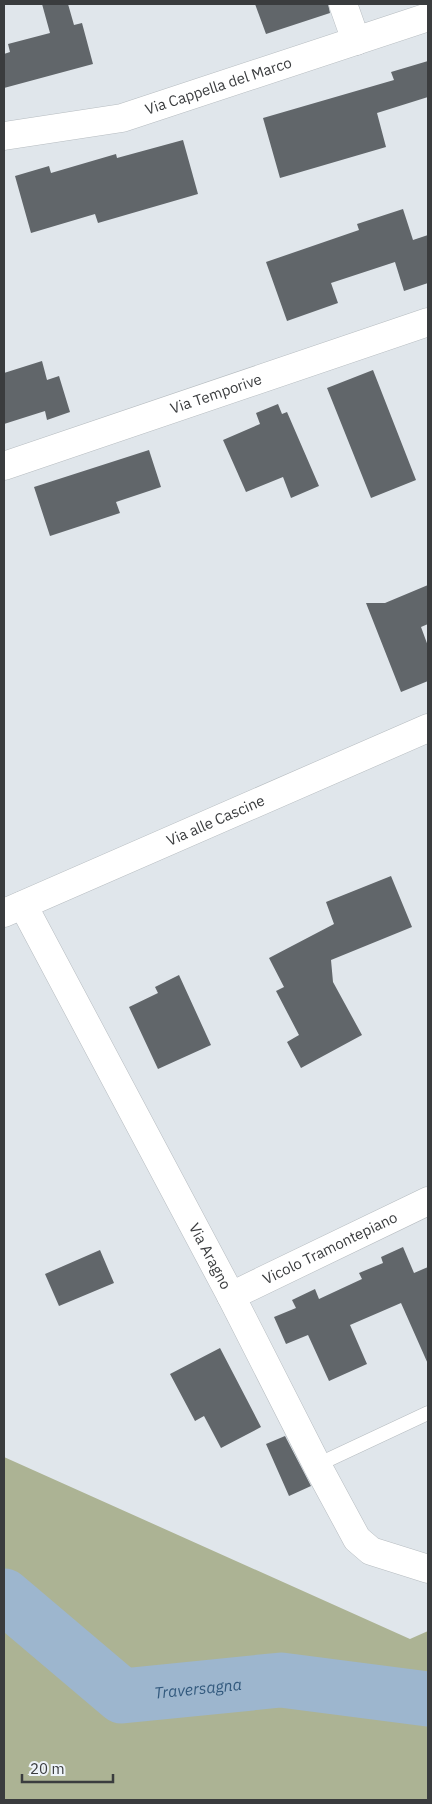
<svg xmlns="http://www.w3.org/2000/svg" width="432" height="1804" viewBox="0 0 432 1804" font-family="'IBM Plex Sans',sans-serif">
<rect width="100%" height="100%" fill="#e0e6eb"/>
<path fill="#acb394" d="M 4,1457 L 410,1639 L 428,1631 L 428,1800 L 4,1800 Z"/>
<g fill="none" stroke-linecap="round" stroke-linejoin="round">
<path stroke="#9db6ce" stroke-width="55" id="s1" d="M 4,1596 L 122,1696 L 281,1680 L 428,1699"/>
</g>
<path fill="#61666a" d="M 42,4 L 68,4 L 74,25 L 82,23 L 93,64 L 4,88 L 4,54 L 10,52 L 8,44 L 50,33 Z
M 255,4 L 328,4 L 330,13 L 266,34 Z
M 428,61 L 428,97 L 377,113 L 386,147 L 280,178 L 263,118 L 394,80 L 391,72 Z
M 183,140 L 198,194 L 98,223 L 95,214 L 31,233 L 15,176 L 49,166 L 51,173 L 116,154 L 117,158 Z
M 403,209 L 413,240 L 428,235 L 428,283 L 404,291 L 395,262 L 331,283 L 338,303 L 287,321 L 266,262 L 359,230 L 357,224 Z
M 42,361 L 47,380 L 59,376 L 70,412 L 47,420 L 45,411 L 4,424 L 4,373 Z
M 373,370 L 416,480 L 371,498 L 327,388 Z
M 278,404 L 282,414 L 287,412 L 319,486 L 291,498 L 283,477 L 246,492 L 223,440 L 260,424 L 256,413 Z
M 149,450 L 161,487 L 116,502 L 120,513 L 50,536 L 34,487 Z
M 428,585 L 428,624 L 421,627 L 428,646 L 428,681 L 401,692 L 366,603 L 385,603 Z
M 391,876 L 412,927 L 331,960 L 333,982 L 362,1035 L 301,1068 L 287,1042 L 299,1035 L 276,991 L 284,987 L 269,958 L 334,924 L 326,902 Z
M 179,975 L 211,1045 L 158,1069 L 129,1007 L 158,993 L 155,987 Z
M 403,1247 L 414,1273 L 428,1267 L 428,1364 L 401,1303 L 350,1325 L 367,1364 L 329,1381 L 308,1335 L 286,1344 L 274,1317 L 296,1308 L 292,1300 L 315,1289 L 319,1299 L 362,1279 L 359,1273 L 383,1263 L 381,1257 Z
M 100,1250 L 114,1283 L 59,1306 L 45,1274 Z
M 220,1348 L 261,1427 L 221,1448 L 204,1416 L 195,1421 L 170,1374 Z
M 285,1436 L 311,1486 L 289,1496 L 266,1444 Z"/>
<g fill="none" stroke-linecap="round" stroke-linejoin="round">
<g stroke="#b6bcc0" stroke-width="15">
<path id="lane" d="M 317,1465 L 428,1413"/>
</g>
<g stroke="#b6bcc0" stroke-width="29">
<g id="street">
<path d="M 343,4 L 356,41"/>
<path id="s2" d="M 4,136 L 122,118 L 428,17"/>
<path id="s3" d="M 4,466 L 428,322"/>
<path id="s4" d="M 23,905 L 231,1296 L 317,1465 L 357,1539 L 371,1551 L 428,1569"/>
<path id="s5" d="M 4,913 L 428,728"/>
<path id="s6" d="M 231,1296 L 428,1201"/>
</g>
</g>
<use href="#lane" stroke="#fff" stroke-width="14"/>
<use href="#street" stroke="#fff" stroke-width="28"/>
</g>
<g text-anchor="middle" stroke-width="5" stroke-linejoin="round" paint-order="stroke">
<g font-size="15" fill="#3a3c3e" stroke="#edf3f8">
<text dy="5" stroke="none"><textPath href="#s2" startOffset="221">Via Cappella del Marco</textPath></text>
<text dy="5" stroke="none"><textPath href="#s3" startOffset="224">Via Temporive</textPath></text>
<text dy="5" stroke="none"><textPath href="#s5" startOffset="231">Via alle Cascine</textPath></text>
<text dy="5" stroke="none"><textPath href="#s6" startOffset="110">Vicolo Tramontepiano</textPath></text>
<text dy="5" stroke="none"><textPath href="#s4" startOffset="398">Via Aragno</textPath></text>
</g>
<g font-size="16" font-style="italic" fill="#335a7e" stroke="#edf3f8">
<text dy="6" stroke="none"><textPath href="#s1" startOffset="231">Traversagna</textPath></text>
</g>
</g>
<rect width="432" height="1804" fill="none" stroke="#3a3c3e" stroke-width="10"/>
<path d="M22 1774v8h91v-8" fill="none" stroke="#3a3c3e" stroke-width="2.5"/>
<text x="30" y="1774" font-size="15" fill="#3a3c3e" stroke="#edf3f8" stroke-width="4" paint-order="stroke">20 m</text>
</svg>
